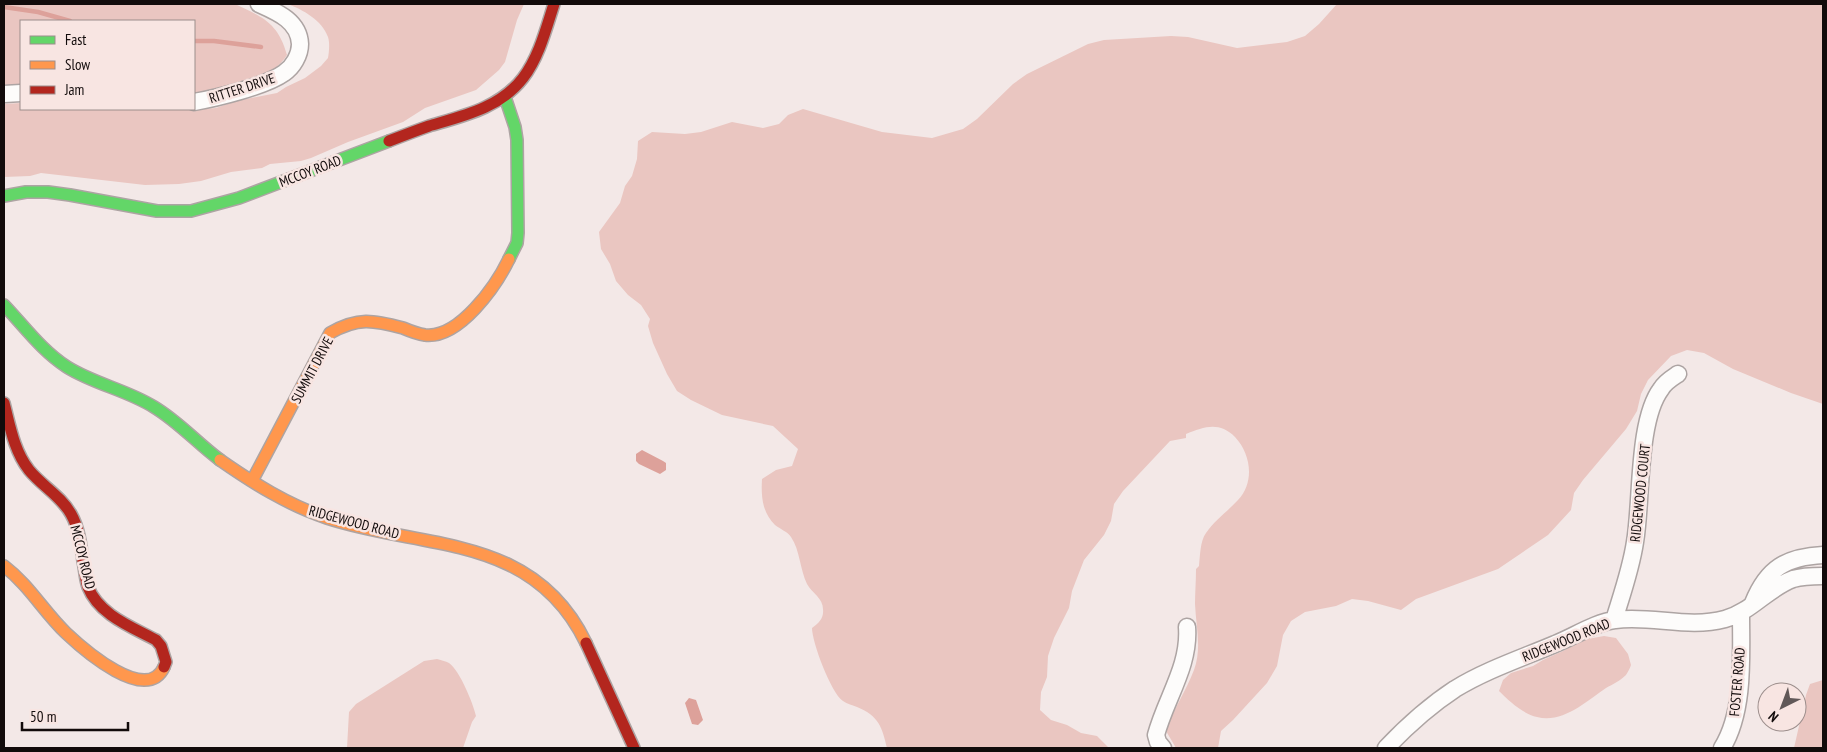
<svg xmlns="http://www.w3.org/2000/svg" width="1827" height="752" viewBox="0 0 1827 752" font-family="'PT Sans Narrow',sans-serif">
<rect width="100%" height="100%" fill="#f3e8e7"/>
<path fill="#eac6c1" d="M 4,4 L 235,4 C 262,17 278,22 287,55 C 271,82 222,89 194,97 L 194,21 L 21,21 L 21,86 L 4,87 Z
M 288,4 L 524,4 L 517,20 L 505,62 L 499,70 L 476,90 L 425,108 L 403,122 L 348,142 L 311,158 L 301,161 L 270,164 L 262,168 L 231,172 L 201,181 L 179,184 L 145,185 L 41,173 L 30,176 L 4,177 L 4,104 L 21,103 L 21,109 L 193,110 L 216,108 L 236,101 L 277,93 L 286,87 L 305,78 L 321,66 L 328,58 C 329,52 330,43 328,37 C 322,20 303,10 288,4 Z
M 1337,4 L 1823,4 L 1823,404 L 1791,393 L 1733,369 L 1704,353 L 1687,350 L 1671,356 L 1648,380 L 1641,394 L 1637,411 L 1626,429 L 1583,480 L 1574,493 L 1571,510 L 1548,535 L 1498,569 L 1416,599 L 1401,610 L 1368,601 L 1352,599 L 1336,606 L 1305,612 L 1291,621 L 1283,635 L 1277,666 L 1267,683 L 1233,720 L 1221,731 L 1218,748 L 1176,748 L 1166,731 C 1173,710 1186,691 1194,670 C 1202,648 1196,627 1195,604 C 1195,593 1196,581 1196,569 L 1199,566 C 1200,557 1200,541 1206,533 C 1215,520 1228,511 1238,500 C 1255,482 1251,454 1235,437 C 1219,421 1204,427 1186,434 L 1186,438 L 1170,441 L 1123,491 L 1114,504 L 1111,521 L 1104,535 L 1084,560 L 1072,591 L 1069,608 L 1054,638 L 1048,656 L 1047,677 L 1041,692 L 1040,710 L 1051,720 L 1067,725 L 1081,733 L 1097,736 L 1109,748 L 887,748 C 882,727 879,716 857,707 C 853,705 847,704 843,701 C 831,693 812,642 812,628 C 819,623 824,618 823,609 C 823,598 812,593 807,584 C 800,570 800,550 791,537 C 788,532 780,529 775,525 C 762,512 761,496 762,479 L 776,470 L 792,466 L 798,449 L 773,426 L 722,415 L 691,400 L 677,391 L 667,374 L 653,343 L 648,326 L 650,319 L 641,305 L 628,295 L 616,281 L 610,264 L 601,249 L 599,232 L 620,203 L 625,186 L 632,176 L 637,159 L 638,141 L 652,132 L 685,134 L 701,132 L 732,122 L 763,128 L 779,124 L 788,115 L 803,109 L 882,132 L 932,138 L 963,129 L 977,119 L 1013,84 L 1027,74 L 1088,44 L 1104,40 L 1171,36 L 1188,37 L 1237,48 L 1287,42 L 1305,36 L 1319,24 Z
M 1604,636 L 1616,638 L 1628,654 L 1631,665 C 1630,668 1628,672 1626,675 C 1620,681 1613,684 1606,688 C 1587,701 1562,724 1537,717 C 1523,714 1509,701 1499,691 L 1503,680 L 1511,673 L 1533,666 L 1543,660 L 1563,651 L 1582,640 Z
M 437,659 C 440,660 446,661 449,663 C 460,671 473,703 476,716 L 472,722 L 463,748 L 347,748 L 349,712 L 356,704 L 424,661 Z
M 1823,680 L 1823,748 L 1794,748 L 1806,695 L 1810,684 Z"/>
<path fill="#dda19a" d="M 642,450 L 663,461 L 666,463 L 666,470 L 660,474 L 639,464 L 636,461 L 636,454 Z
M 689,698 L 696,700 L 703,720 L 698,725 L 692,724 L 685,703 Z"/>
<g fill="none" stroke-linecap="round" stroke-linejoin="round">
<path stroke="#dda19a" stroke-width="4.5" d="M 4,7 L 38,12 L 70,21
M 194,41 L 214,41 L 261,47"/>
<g stroke="#ada4a3" stroke-width="19">
<path id="street" d="M 4,94 L 21,93
M 194,102 C 217,98 266,86 284,73 C 293,67 300,55 300,44 C 299,21 277,12 259,4
M 1753,603 C 1767,568 1786,557 1823,555
M 1614,620 C 1622,594 1631,569 1635,542 C 1642,502 1637,421 1661,389 C 1665,382 1672,378 1678,374
M 1163,748 L 1158,742 L 1156,735 C 1166,698 1190,666 1187,627
M 1386,748 C 1407,726 1429,706 1455,689 C 1486,670 1522,658 1555,644 C 1573,637 1596,622 1615,620 C 1652,615 1688,629 1725,619 C 1751,612 1768,588 1793,579 C 1803,576 1813,576 1823,576
M 1722,748 C 1745,711 1741,655 1741,613"/>
</g>
<g stroke="#ada4a3" stroke-width="14">
<path id="fast" d="M 505,97 L 515,127 L 517,140 L 518,233 L 517,243 L 509,259
M 4,196 L 26,192 L 48,192 L 70,195 L 157,211 L 191,211 L 239,198 L 389,141
M 4,305 C 24,326 42,351 67,367 C 94,384 127,390 154,407 C 179,422 197,443 220,460"/>
</g>
<g stroke="#ada4a3" stroke-width="14">
<path id="slow" d="M 220,460 C 253,483 288,505 327,518 C 424,550 533,533 586,643
M 252,481 L 330,333 C 358,317 373,320 403,328 C 410,331 418,334 425,335 C 459,339 496,286 509,259
M 4,566 C 29,585 44,612 66,633 C 84,650 147,705 164,667"/>
</g>
<g stroke="#ada4a3" stroke-width="14">
<path id="jam" d="M 389,141 C 402,136 415,131 429,126 C 463,116 500,108 523,78 C 539,57 546,29 554,4
M 4,403 C 10,426 14,451 29,470 C 42,486 61,496 71,514 C 79,528 81,545 83,561 C 85,570 85,579 88,587 C 99,615 132,627 156,640 L 161,646 L 166,662 L 164,667
M 586,643 L 634,748"/>
</g>
<use href="#street" stroke="#fdfcfb" stroke-width="16"/>
<use href="#fast" stroke="#63d668" stroke-width="11"/>
<use href="#slow" stroke="#ff974d" stroke-width="11"/>
<use href="#jam" stroke="#b3261e" stroke-width="11"/>
</g>
<g text-anchor="middle" stroke-width="5" stroke-linejoin="round" paint-order="stroke">
<g font-size="14" fill="#120b0b" stroke="#f8e5e2">
<text transform="translate(242 88) rotate(-18)" y="5">RITTER DRIVE</text>
<text transform="translate(310 171) rotate(-21)" y="5">MCCOY ROAD</text>
<text transform="translate(312 370) rotate(-62)" y="5">SUMMIT DRIVE</text>
<text transform="translate(1640 493) rotate(-84)" y="5">RIDGEWOOD COURT</text>
<text transform="translate(354 522) rotate(15)" y="5">RIDGEWOOD ROAD</text>
<text transform="translate(83 557) rotate(76)" y="5">MCCOY ROAD</text>
<text transform="translate(1566 640) rotate(-22)" y="5">RIDGEWOOD ROAD</text>
<text transform="translate(1737 682) rotate(-85)" y="5">FOSTER ROAD</text>
</g>
</g>
<rect width="1827" height="752" fill="none" stroke="#120b0b" stroke-width="10"/>
<rect x="20" y="20" width="175" height="90" fill="#f8e5e2" stroke="#9c8e8c"/>
<rect x="30" y="36" width="25" height="8" fill="#63d668" stroke="#9c8e8c"/>
<text x="65" y="45" font-size="15" fill="#120b0b">Fast</text>
<rect x="30" y="61" width="25" height="8" fill="#ff974d" stroke="#9c8e8c"/>
<text x="65" y="70" font-size="15" fill="#120b0b">Slow</text>
<rect x="30" y="86" width="25" height="8" fill="#b3261e" stroke="#9c8e8c"/>
<text x="65" y="95" font-size="15" fill="#120b0b">Jam</text>
<g transform="translate(1782 707) rotate(222)"><circle r="24" fill="#f8e5e2" stroke="#9c8e8c"/>
<path d="M0-4L9 19L0 12L-9 19Z" fill="#615858"/>
<text y="-8" font-size="14" font-weight="bold" text-anchor="middle" fill="#120b0b">N</text>
</g>
<path d="M22 722v8h106v-8" fill="none" stroke="#120b0b" stroke-width="2.5"/>
<text x="30" y="722" font-size="15" fill="#120b0b" stroke="#f8e5e2" stroke-width="4" paint-order="stroke">50 m</text>
</svg>
